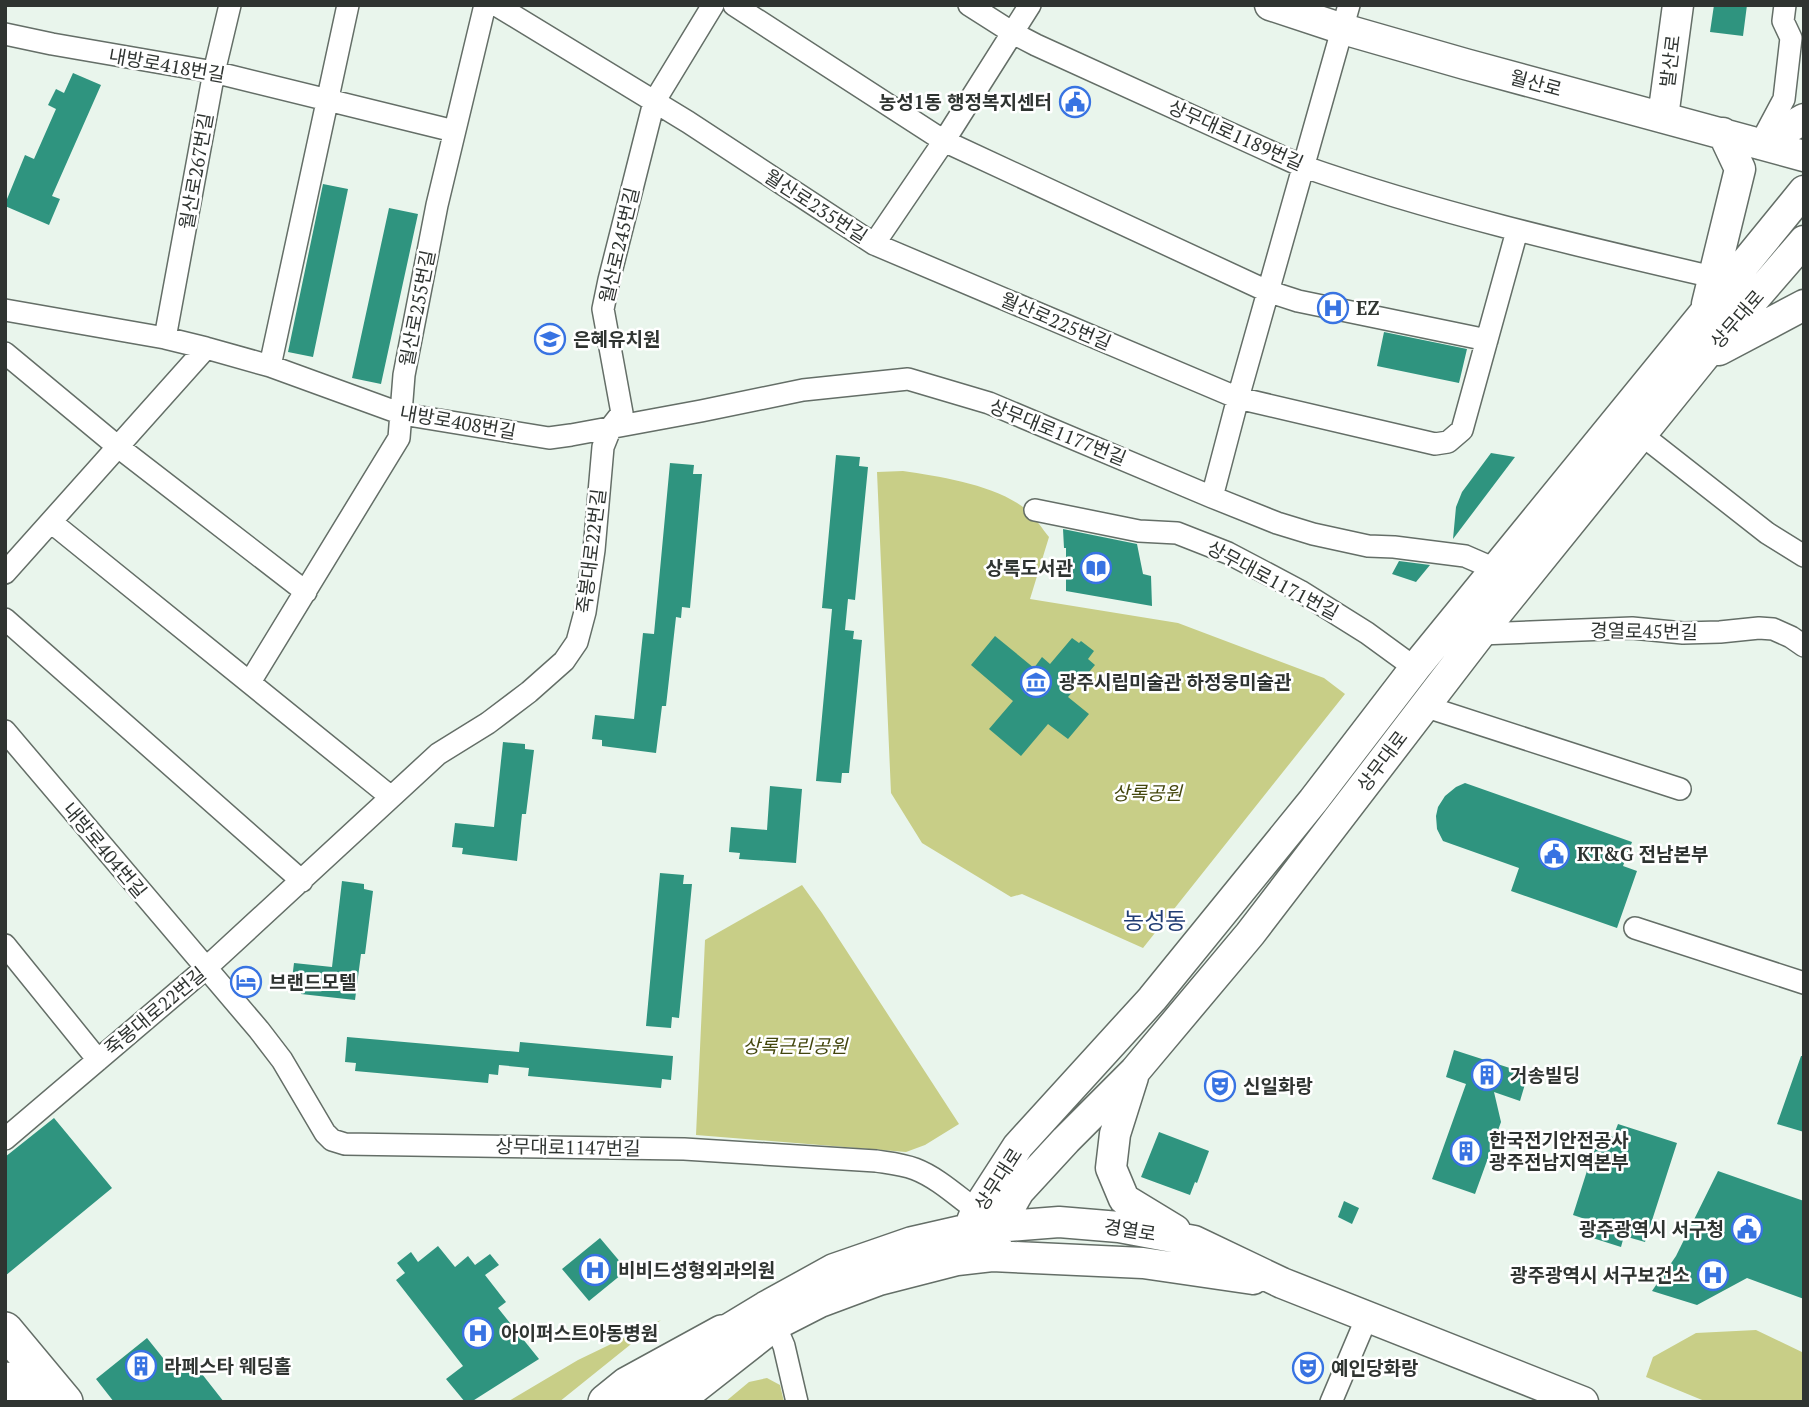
<svg xmlns="http://www.w3.org/2000/svg" width="1809" height="1407" viewBox="0 0 1809 1407" font-family="'PT Serif','Noto Sans KR',serif">
<rect width="100%" height="100%" fill="#e9f5ec"/>
<path fill="#c8ce87" d="M 903,471 C 942,477 998,485 1028,511 C 1036,518 1042,529 1049,537 L 1030,599 L 1178,623 L 1324,678 L 1345,694 L 1143,948 L 1022,894 L 1011,897 L 922,843 L 891,793 L 877,472 Z
M 802,885 L 822,913 L 959,1124 L 925,1145 L 906,1152 L 696,1135 L 705,940 Z
M 661,1320 L 559,1402 L 507,1402 L 578,1360 Z
M 1756,1330 L 1804,1353 L 1804,1402 L 1707,1402 L 1646,1377 L 1653,1357 L 1696,1333 Z
M 767,1378 L 780,1385 L 784,1402 L 725,1402 L 749,1382 Z"/>
<path fill="#2f947f" d="M 1714,5 L 1747,5 L 1743,36 L 1710,32 Z
M 73,73 L 101,85 L 52,196 L 60,199 L 49,225 L 5,206 L 5,204 L 25,155 L 34,159 L 56,109 L 48,105 L 56,89 L 64,93 Z
M 323,184 L 348,189 L 313,357 L 288,352 Z
M 389,208 L 418,214 L 381,384 L 352,378 Z
M 1384,332 L 1467,349 L 1459,383 L 1377,366 Z
M 1491,453 L 1515,457 L 1453,539 L 1456,507 L 1462,492 Z
M 836,455 L 860,457 L 859,466 L 868,467 L 855,600 L 848,599 L 845,630 L 854,631 L 853,639 L 862,640 L 849,773 L 842,773 L 841,783 L 816,781 L 832,609 L 822,608 Z
M 670,463 L 694,465 L 693,474 L 702,474 L 690,608 L 682,607 L 681,618 L 676,617 L 666,706 L 662,706 L 656,753 L 602,746 L 602,740 L 592,739 L 595,715 L 634,719 L 643,633 L 654,634 Z
M 1063,529 L 1137,544 L 1143,574 L 1151,576 L 1152,606 L 1066,591 L 1066,548 L 1064,548 Z
M 1399,561 L 1430,565 L 1416,582 L 1392,574 Z
M 995,636 L 1034,668 L 1042,657 L 1050,664 L 1072,638 L 1079,643 L 1081,641 L 1094,651 L 1088,659 L 1095,665 L 1068,697 L 1089,714 L 1068,739 L 1048,724 L 1021,756 L 989,729 L 1013,701 L 971,665 Z
M 503,742 L 525,744 L 525,749 L 534,750 L 526,814 L 522,814 L 517,861 L 462,854 L 463,848 L 452,847 L 455,823 L 494,827 Z
M 1465,783 L 1632,842 L 1623,866 L 1637,871 L 1617,928 L 1511,891 L 1519,868 L 1443,841 L 1437,829 L 1436,816 L 1438,807 L 1445,796 L 1456,787 Z
M 770,786 L 802,789 L 796,863 L 739,859 L 740,853 L 729,852 L 731,827 L 767,830 Z
M 660,873 L 684,875 L 683,884 L 692,884 L 679,1018 L 672,1017 L 671,1028 L 646,1026 Z
M 342,881 L 364,884 L 364,889 L 373,891 L 365,954 L 361,954 L 355,1000 L 301,994 L 301,988 L 291,987 L 294,963 L 332,967 Z
M 347,1037 L 519,1052 L 520,1042 L 673,1056 L 671,1080 L 662,1079 L 661,1088 L 528,1076 L 529,1068 L 499,1065 L 498,1075 L 489,1074 L 488,1083 L 355,1071 L 356,1063 L 345,1062 Z
M 1454,1050 L 1528,1074 L 1520,1101 L 1494,1092 L 1501,1122 L 1475,1194 L 1432,1179 L 1466,1084 L 1446,1077 Z
M 1801,1056 L 1804,1056 L 1804,1132 L 1777,1124 Z
M 54,1118 L 112,1188 L 5,1276 L 5,1157 Z
M 1618,1124 L 1677,1143 L 1645,1242 L 1624,1236 L 1621,1247 L 1580,1234 L 1585,1219 L 1573,1215 L 1599,1133 L 1613,1137 Z
M 1159,1132 L 1209,1151 L 1197,1183 L 1195,1182 L 1190,1195 L 1141,1177 Z
M 1718,1171 L 1804,1201 L 1804,1299 L 1747,1278 L 1697,1305 L 1652,1291 L 1676,1256 Z
M 1344,1201 L 1359,1208 L 1352,1224 L 1338,1217 Z
M 600,1238 L 627,1270 L 589,1301 L 562,1269 Z
M 438,1246 L 455,1267 L 468,1256 L 475,1265 L 490,1254 L 499,1265 L 485,1275 L 506,1302 L 498,1308 L 539,1359 L 471,1402 L 465,1402 L 446,1379 L 463,1366 L 396,1280 L 405,1273 L 397,1263 L 411,1252 L 418,1262 Z
M 147,1338 L 175,1373 L 191,1360 L 224,1402 L 114,1402 L 96,1379 Z"/>
<g fill="none" stroke-linecap="round" stroke-linejoin="round">
<g stroke="#646e67" stroke-width="24">
<path id="street" d="M 496,5 L 688,122 L 874,244 L 1238,398 L 1435,444 L 1448,442 L 1462,430 L 1517,231
M 734,5 L 944,141 L 1267,291 L 1298,301 L 1487,340
M 969,5 L 1013,33 L 1036,45 L 1302,166 C 1436,213 1575,245 1713,277
M 5,34 L 52,44 L 214,72 L 454,131
M 1760,144 L 1784,99 L 1791,38 L 1783,21 L 1785,5
M 874,244 L 944,141 L 1030,5
M 5,310 L 165,338 L 206,348 L 270,366 L 402,414 L 549,438 L 571,435 L 701,411 L 803,390 L 908,379 L 989,403 L 1212,497 L 1277,523 L 1313,534 L 1368,546 L 1394,547 L 1465,556 L 1495,569
M 165,338 L 214,72 L 230,5
M 5,353 L 117,446 L 306,592
M 270,366 L 348,5
M 1642,435 L 1767,533 L 1804,556
M 1212,497 L 1238,398 L 1349,5
M 1035,510 L 1139,531 L 1177,533 L 1228,553 L 1300,591 L 1367,633 L 1415,668
M 51,522 L 391,797
M 5,573 L 206,348
M 5,619 L 302,881
M 1480,634 L 1632,628 L 1683,633 L 1720,632 L 1759,628 L 1773,629 L 1791,637 L 1804,646
M 250,682 L 399,438 L 404,375 L 437,205 L 485,5
M 1424,706 L 1680,789
M 5,731 L 259,1030 L 282,1060 L 325,1133 L 332,1140 L 345,1144 L 684,1149 L 876,1161 C 889,1163 902,1164 915,1169 C 941,1179 963,1202 986,1217
M 1635,928 L 1804,983
M 5,945 L 98,1060
M 5,1139 L 206,968 L 438,754 L 488,723 L 529,692 L 564,661 L 577,642 L 585,612 L 594,550 L 603,447 L 611,427 L 622,413 L 603,309 L 609,280 L 654,102 L 713,5
M 775,1325 L 784,1346 L 797,1402
M 1331,1402 L 1367,1317"/>
</g>
<g stroke="#646e67" stroke-width="33">
<path id="secondary" d="M 1270,5 L 1343,29 L 1465,64 L 1804,156
M 1663,117 L 1678,5
M 1760,144 L 1804,119
M 1707,304 L 1740,169 L 1723,133
M 1719,350 L 1804,305
M 1133,1077 L 1115,1134 L 1111,1168 L 1124,1199 L 1175,1230
M 992,1256 L 999,1226 L 1019,1191 L 1066,1140 L 1135,1071 L 1250,934 L 1480,634 L 1703,358 L 1804,241
M 957,1260 L 976,1211 L 1018,1146 L 1152,999 L 1313,801 L 1415,668 L 1804,191
M 641,1402 L 722,1333 L 765,1307 L 834,1269 L 912,1242 L 969,1229 L 1059,1222 L 1119,1227 L 1194,1241 L 1282,1283 L 1583,1402
M 677,1402 L 775,1325 L 820,1302 L 879,1280 L 957,1260 L 992,1256 L 1143,1263 L 1253,1279"/>
</g>
<g stroke="#646e67" stroke-width="38">
<path id="primary" d="M 5,1330 L 65,1402
M 5,1380 L 24,1402
M 606,1402 L 627,1385 L 722,1333"/>
</g>
<use href="#street" stroke="#fff" stroke-width="21"/>
<use href="#secondary" stroke="#fff" stroke-width="30"/>
<use href="#primary" stroke="#fff" stroke-width="35"/>
</g>
<defs>
<g id="civic-ring" transform="scale(1.575)"><circle r="9.5" fill="#fff" stroke="#3873e2" stroke-width="1.5"/><path d="M-.6-6.5H3V-4.5H.6V-3L4-1V1h2V6H-6V1h2V-1L-.6-3ZM-1.2 2.5V6h2.4V2.5Z" fill="#3873e2"/></g>
<g id="hospital-ring" transform="scale(1.575)"><circle r="9.5" fill="#fff" stroke="#3873e2" stroke-width="1.5"/><path d="M-5-5h3v3.5h4V-5h3V5h-3V1.5h-4V5h-3Z" fill="#3873e2"/></g>
<g id="school-ring" transform="scale(1.575)"><circle r="9.5" fill="#fff" stroke="#3873e2" stroke-width="1.5"/><path d="M0-5L7-2L0 1L-7-2ZM-4 1L0 2.5L4 1V4Q0 6-4 4Z" fill="#3873e2"/></g>
<g id="library-ring" transform="scale(1.575)"><circle r="9.5" fill="#fff" stroke="#3873e2" stroke-width="1.5"/><path d="M-6-4Q-3-5.5-.7-3.5V5Q-3 3-6 4ZM6-4Q3-5.5 .7-3.5V5Q3 3 6 4Z" fill="#3873e2"/></g>
<g id="museum-ring" transform="scale(1.575)"><circle r="9.5" fill="#fff" stroke="#3873e2" stroke-width="1.5"/><path d="M0-6L6-3V-2H-6V-3ZM-5-1h2V3h-2ZM-1-1h2V3h-2ZM3-1h2V3H3ZM-6 4H6V6H-6Z" fill="#3873e2"/></g>
<g id="hotel-ring" transform="scale(1.575)"><circle r="9.5" fill="#fff" stroke="#3873e2" stroke-width="1.5"/><path d="M-6-4.5h1.5V1H6V5H4.5V3h-9V5H-6ZM-4 0a1.8 1.8 0 1 1 3.6 0ZM.5 0V-2.5h3Q6-2.5 6 0Z" fill="#3873e2"/></g>
<g id="building-ring" transform="scale(1.575)"><circle r="9.5" fill="#fff" stroke="#3873e2" stroke-width="1.5"/><path d="M-4-6H4V6H1V3H-1V6H-4ZM-2.5-4.3h1.7v1.8h-1.7ZM.8-4.3h1.7v1.8H.8ZM-2.5-1h1.7V.8h-1.7ZM.8-1h1.7V.8H.8Z" fill="#3873e2"/></g>
<g id="theatre-ring" transform="scale(1.575)"><circle r="9.5" fill="#fff" stroke="#3873e2" stroke-width="1.5"/><path d="M-5-5.5Q0-4 5-5.5V0Q5 5 0 6Q-5 5-5 0ZM-3.3-2.5H-1v1.5H-3.3ZM1-2.5H3.3v1.5H1ZM-2.8 1Q0 5.5 2.8 1Z" fill="#3873e2"/></g>
</defs>
<g fill-rule="evenodd">
<use href="#civic-ring" x="1075" y="102"/>
<use href="#hospital-ring" x="1333" y="308"/>
<use href="#school-ring" x="550" y="339"/>
<use href="#library-ring" x="1096" y="568"/>
<use href="#museum-ring" x="1036" y="682"/>
<use href="#civic-ring" x="1554" y="854"/>
<use href="#hotel-ring" x="246" y="982"/>
<use href="#building-ring" x="1487" y="1075"/>
<use href="#theatre-ring" x="1220" y="1086"/>
<use href="#building-ring" x="1466" y="1151"/>
<use href="#civic-ring" x="1747" y="1229"/>
<use href="#hospital-ring" x="595" y="1270"/>
<use href="#hospital-ring" x="1713" y="1275"/>
<use href="#hospital-ring" x="478" y="1333"/>
<use href="#building-ring" x="141" y="1366"/>
<use href="#theatre-ring" x="1308" y="1368"/>
</g>
<g text-anchor="middle" stroke-width="5" stroke-linejoin="round" paint-order="stroke">
<g font-size="19" fill="#2f3431" stroke="#fff">
<text transform="translate(1670 61) rotate(-83)" y="7">발산로</text>
<text transform="translate(167 65) rotate(10)" y="7">내방로418번길</text>
<text transform="translate(1536 83) rotate(15)" y="7">월산로</text>
<text transform="translate(1236 135) rotate(24)" y="7">상무대로1189번길</text>
<text transform="translate(196 171) rotate(-80)" y="7">월산로267번길</text>
<text transform="translate(816 206) rotate(33)" y="7">월산로235번길</text>
<text transform="translate(619 245) rotate(-77)" y="7">월산로245번길</text>
<text transform="translate(417 308) rotate(-79)" y="7">월산로255번길</text>
<text transform="translate(1737 319) rotate(-49)" y="7">상무대로</text>
<text transform="translate(1056 321) rotate(23)" y="7">월산로225번길</text>
<text transform="translate(458 422) rotate(10)" y="7">내방로408번길</text>
<text transform="translate(1058 432) rotate(22)" y="7">상무대로1177번길</text>
<text transform="translate(591 551) rotate(-83)" y="7">죽봉대로22번길</text>
<text transform="translate(1273 580) rotate(28)" y="7">상무대로1171번길</text>
<text transform="translate(1644 631) rotate(1)" y="7">경열로45번길</text>
<text transform="translate(1382 761) rotate(-53)" y="7">상무대로</text>
<text transform="translate(105 850) rotate(50)" y="7">내방로404번길</text>
<text transform="translate(155 1011) rotate(-40)" y="7">죽봉대로22번길</text>
<text transform="translate(568 1147) rotate(1)" y="7">상무대로1147번길</text>
<text transform="translate(998 1179) rotate(-57)" y="7">상무대로</text>
<text transform="translate(1130 1230) rotate(9)" y="7">경열로</text>
</g>
<g font-size="19" font-weight="bold" fill="#2f3431" stroke="#fff" text-anchor="start">
<text x="1052" y="109" text-anchor="end">농성1동 행정복지센터</text>
<text x="1356" y="315">EZ</text>
<text x="573" y="346">은혜유치원</text>
<text x="1073" y="575" text-anchor="end">상록도서관</text>
<text x="1059" y="689">광주시립미술관 하정웅미술관</text>
<text x="1577" y="861">KT&amp;G 전남본부</text>
<text x="269" y="989">브랜드모텔</text>
<text x="1510" y="1082">거송빌딩</text>
<text x="1243" y="1093">신일화랑</text>
<text x="1489" y="1147">한국전기안전공사<tspan x="1489" dy="22">광주전남지역본부</tspan></text>
<text x="1724" y="1236" text-anchor="end">광주광역시 서구청</text>
<text x="618" y="1277">비비드성형외과의원</text>
<text x="1690" y="1282" text-anchor="end">광주광역시 서구보건소</text>
<text x="501" y="1340">아이퍼스트아동병원</text>
<text x="164" y="1373">라페스타 웨딩홀</text>
<text x="1331" y="1375">예인당화랑</text>
</g>
<g font-size="19" font-style="italic" fill="#43460d" stroke="#fff">
<text x="1147" y="800">상록공원</text>
<text x="795" y="1053">상록근린공원</text>
</g>
<g font-size="23" fill="#203d74" stroke="#fff">
<text x="1155" y="929">농성동</text>
</g>
</g>
<rect width="1809" height="1407" fill="none" stroke="#2f3431" stroke-width="14"/>
</svg>
